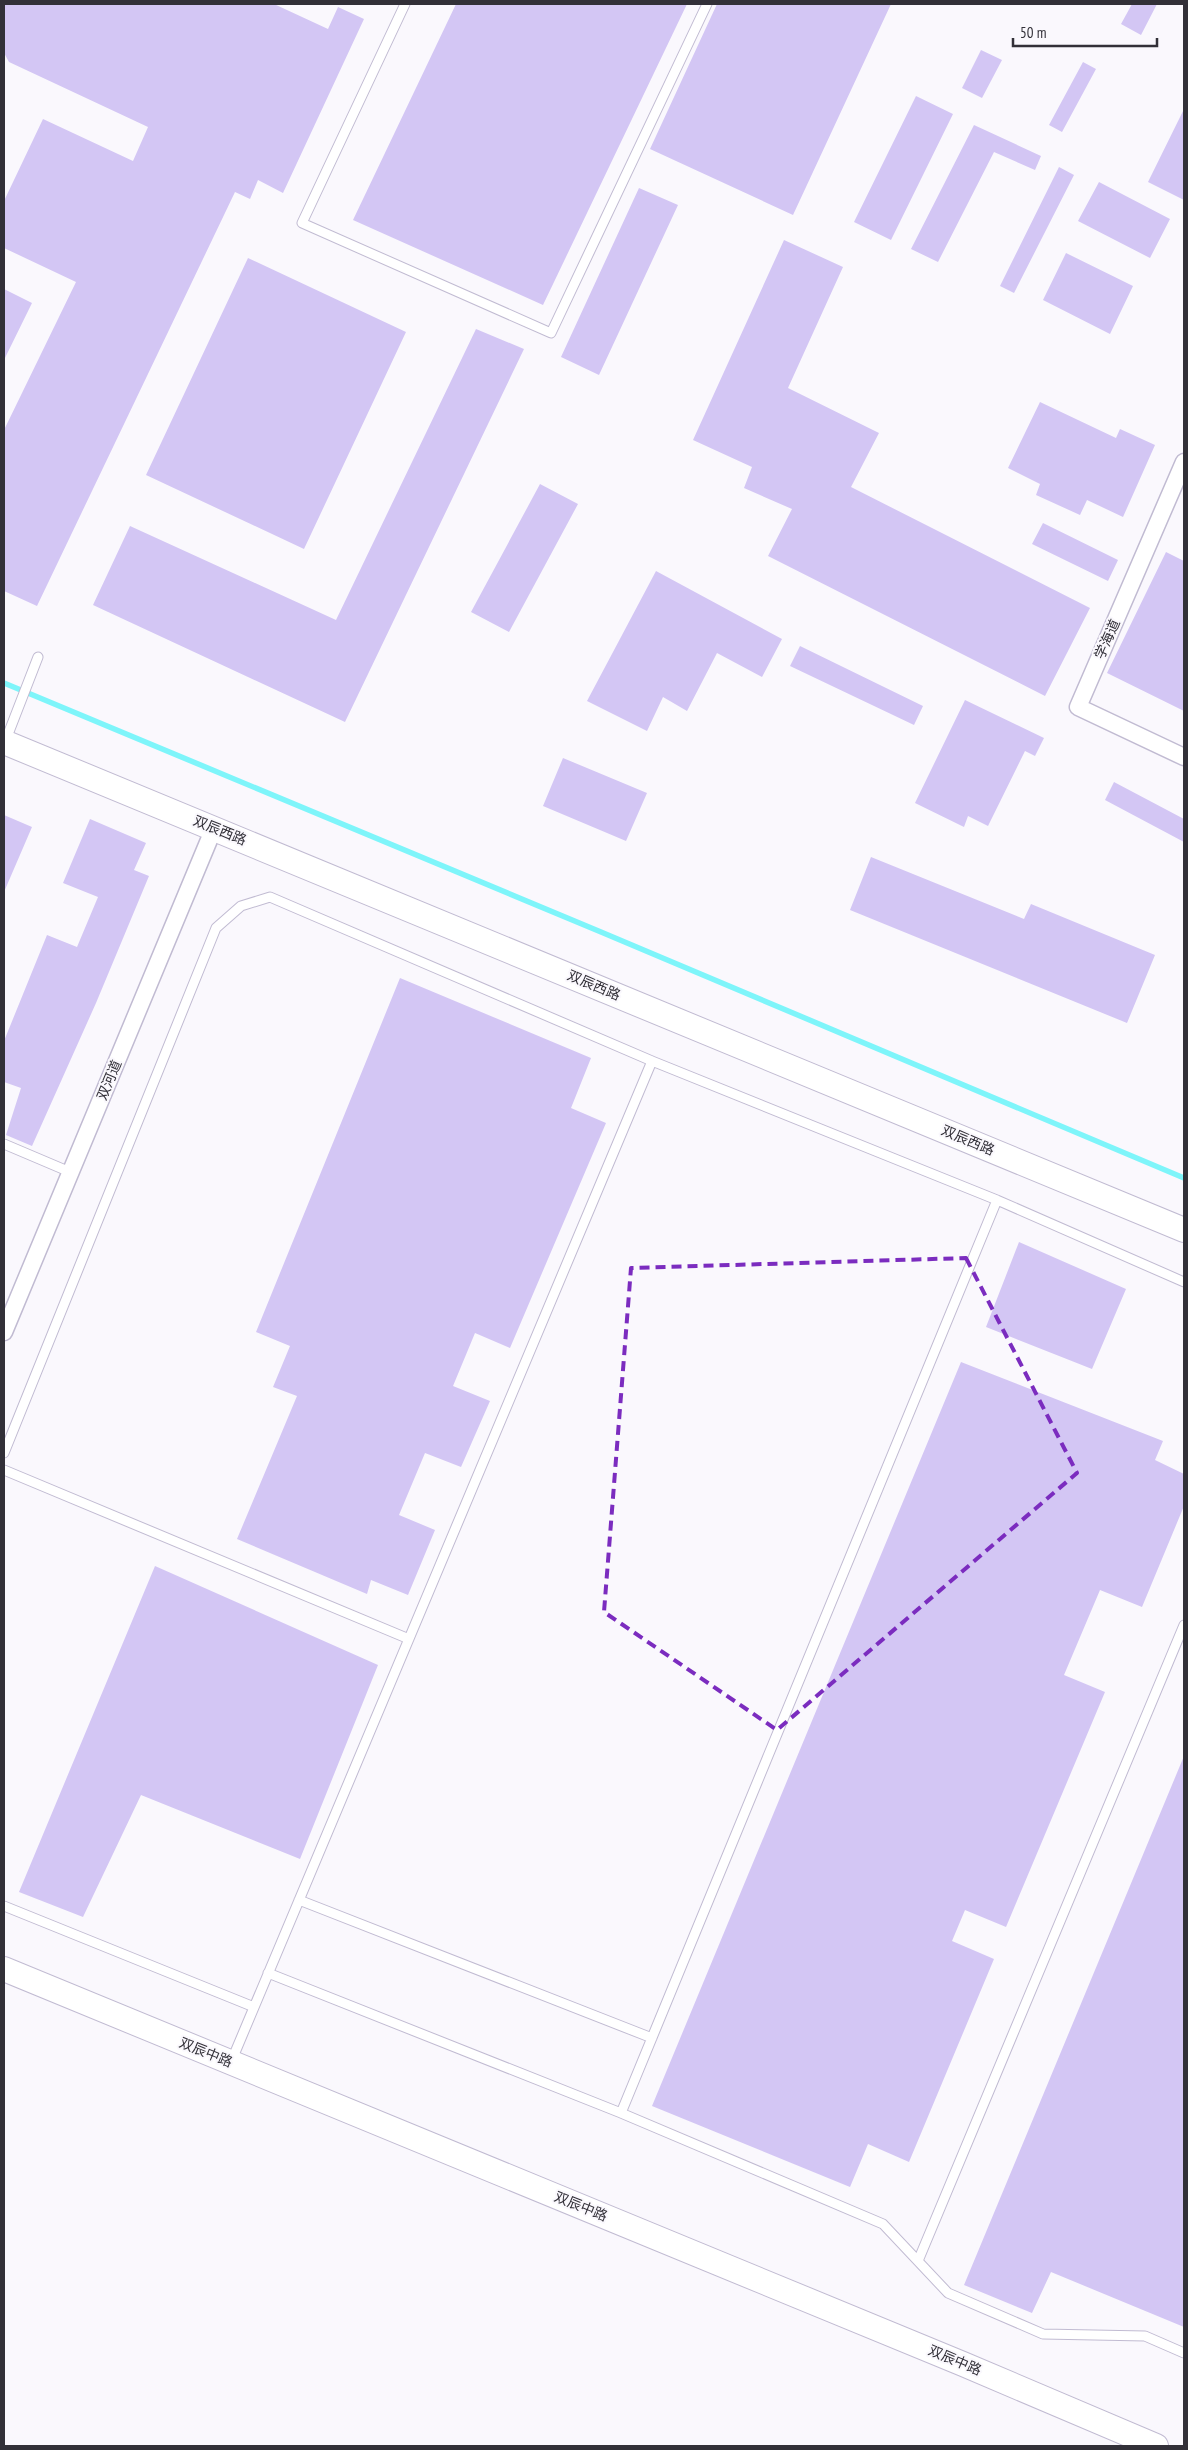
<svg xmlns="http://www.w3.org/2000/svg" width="1188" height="2450" viewBox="0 0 1188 2450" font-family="'PT Sans Narrow','Noto Sans SC',sans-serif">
<rect width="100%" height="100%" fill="#faf8fd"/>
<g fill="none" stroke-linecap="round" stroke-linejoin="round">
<path stroke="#7ef5fa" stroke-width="5.5" d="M 4,683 L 601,932 L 1184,1178"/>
</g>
<path fill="#d3c6f4" d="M 4,4 L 274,4 L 328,29 L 338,7 L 364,19 L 283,193 L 258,180 L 250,199 L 235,192 L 37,606 L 4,591 L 4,430 L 76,282 L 4,248 L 4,201 L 43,119 L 133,161 L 148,127 L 9,62 L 4,53 Z
M 456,4 L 687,4 L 543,305 L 353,220 Z
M 717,4 L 891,4 L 793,215 L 650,149 Z
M 1132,4 L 1157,4 L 1141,35 L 1121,24 Z
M 981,50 L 1002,60 L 982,98 L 962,88 Z
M 1083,62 L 1096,69 L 1062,132 L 1049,125 Z
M 916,96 L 953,114 L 891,240 L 854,222 Z
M 1184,109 L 1184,200 L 1148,182 Z
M 974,125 L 1041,156 L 1035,170 L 994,152 L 938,262 L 911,249 Z
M 1059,167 L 1074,175 L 1014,293 L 1000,286 Z
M 1099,182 L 1170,219 L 1150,258 L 1078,221 Z
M 639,188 L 678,205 L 599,375 L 561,357 Z
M 784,240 L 843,267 L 788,388 L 879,433 L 851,487 L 1090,608 L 1045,696 L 768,556 L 792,509 L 744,488 L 752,467 L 693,440 Z
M 1066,253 L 1133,286 L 1110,334 L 1043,300 Z
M 248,258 L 406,332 L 304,549 L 146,475 Z
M 4,289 L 32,303 L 4,360 Z
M 476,329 L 524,349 L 345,722 L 93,605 L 130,526 L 336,620 Z
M 1040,402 L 1116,438 L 1120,429 L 1155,445 L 1123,517 L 1087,500 L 1080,515 L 1036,495 L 1040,484 L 1008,468 Z
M 540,484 L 578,504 L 509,632 L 471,612 Z
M 1043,523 L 1118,560 L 1108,581 L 1032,544 Z
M 1166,552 L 1184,561 L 1184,711 L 1107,673 Z
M 656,571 L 782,639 L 762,677 L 717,653 L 687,711 L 663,697 L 647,731 L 587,701 Z
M 800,646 L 923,706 L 914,725 L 790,666 Z
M 965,700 L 1044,738 L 1035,756 L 1025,751 L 988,826 L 968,816 L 964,827 L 915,803 Z
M 563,758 L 647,793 L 626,841 L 543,806 Z
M 1114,782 L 1184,819 L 1184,842 L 1105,800 Z
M 4,815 L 32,827 L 4,892 Z
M 90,819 L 146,843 L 134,870 L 149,876 L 96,1003 L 32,1146 L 6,1135 L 21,1088 L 4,1082 L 4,1041 L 47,935 L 77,947 L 98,897 L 63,883 Z
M 871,857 L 1024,919 L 1031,904 L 1155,955 L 1127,1023 L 850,910 Z
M 400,978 L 591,1058 L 571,1108 L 606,1123 L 510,1348 L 475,1333 L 453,1386 L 490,1401 L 461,1467 L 425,1453 L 399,1515 L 435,1530 L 408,1595 L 371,1580 L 367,1594 L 237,1539 L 297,1396 L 273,1387 L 290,1346 L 256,1332 Z
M 1019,1242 L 1126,1289 L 1092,1369 L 986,1327 Z
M 961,1362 L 1163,1441 L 1155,1460 L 1184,1474 L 1184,1506 L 1142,1607 L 1100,1590 L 1064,1675 L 1105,1692 L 1006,1927 L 965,1910 L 952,1941 L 994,1959 L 909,2162 L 868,2144 L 850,2187 L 652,2106 Z
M 155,1566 L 378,1665 L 300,1859 L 141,1795 L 83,1917 L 19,1892 Z
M 1184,1756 L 1184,2327 L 1051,2272 L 1032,2313 L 964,2285 Z"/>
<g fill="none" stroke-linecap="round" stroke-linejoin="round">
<g stroke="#c1bbd2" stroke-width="11">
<path id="lane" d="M 405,4 L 302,223 L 551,333 L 707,4
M 5,742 L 38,657
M 652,1061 L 997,1200 L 1184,1282
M 4,1144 L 70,1172
M 4,1453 L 216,928 L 241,906 L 270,897 L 652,1061 L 231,2062
M 4,1470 L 409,1639
M 299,1900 L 652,2038
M 4,1906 L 254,2007
M 268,1973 L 621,2113 L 883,2224 L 948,2293 L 1043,2334 L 1145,2336 L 1184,2353
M 621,2113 L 997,1200
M 918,2261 L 1184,1625"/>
</g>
<g stroke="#c1bbd2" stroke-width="19">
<path id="street" d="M 1184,462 L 1078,707 L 1184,757
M 4,1332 L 214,828"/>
</g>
<g stroke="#c1bbd2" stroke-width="26">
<path id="secondary" d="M 4,742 L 1184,1230
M 4,1969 L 963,2364 L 1156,2446"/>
</g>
<use href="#lane" stroke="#fff" stroke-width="9"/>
<use href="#street" stroke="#fff" stroke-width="16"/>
<use href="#secondary" stroke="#fff" stroke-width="24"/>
</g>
<path fill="none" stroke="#7b2cbf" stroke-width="4" stroke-dasharray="10 6" stroke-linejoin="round" d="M 966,1258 L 1077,1473 L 777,1730 L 604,1612 L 631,1268 Z"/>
<g text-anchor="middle" stroke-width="4" stroke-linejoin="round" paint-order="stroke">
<g font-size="14" fill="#323038" stroke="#faf8fd">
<text transform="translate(1107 639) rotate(-66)" y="5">学海道</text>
<text transform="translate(220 830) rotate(22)" y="5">双辰西路</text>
<text transform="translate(594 985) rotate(23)" y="5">双辰西路</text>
<text transform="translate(109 1080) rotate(-67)" y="5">双河道</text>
<text transform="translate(968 1140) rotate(23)" y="5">双辰西路</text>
<text transform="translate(206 2052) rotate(22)" y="5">双辰中路</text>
<text transform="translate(581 2206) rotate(22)" y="5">双辰中路</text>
<text transform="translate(955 2360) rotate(23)" y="5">双辰中路</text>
</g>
</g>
<rect width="1188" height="2450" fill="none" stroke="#323038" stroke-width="10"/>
<path d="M1013 38v8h144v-8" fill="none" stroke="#323038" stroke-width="2.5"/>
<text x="1020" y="38" font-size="15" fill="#323038" stroke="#faf8fd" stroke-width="4" paint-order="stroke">50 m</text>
</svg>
